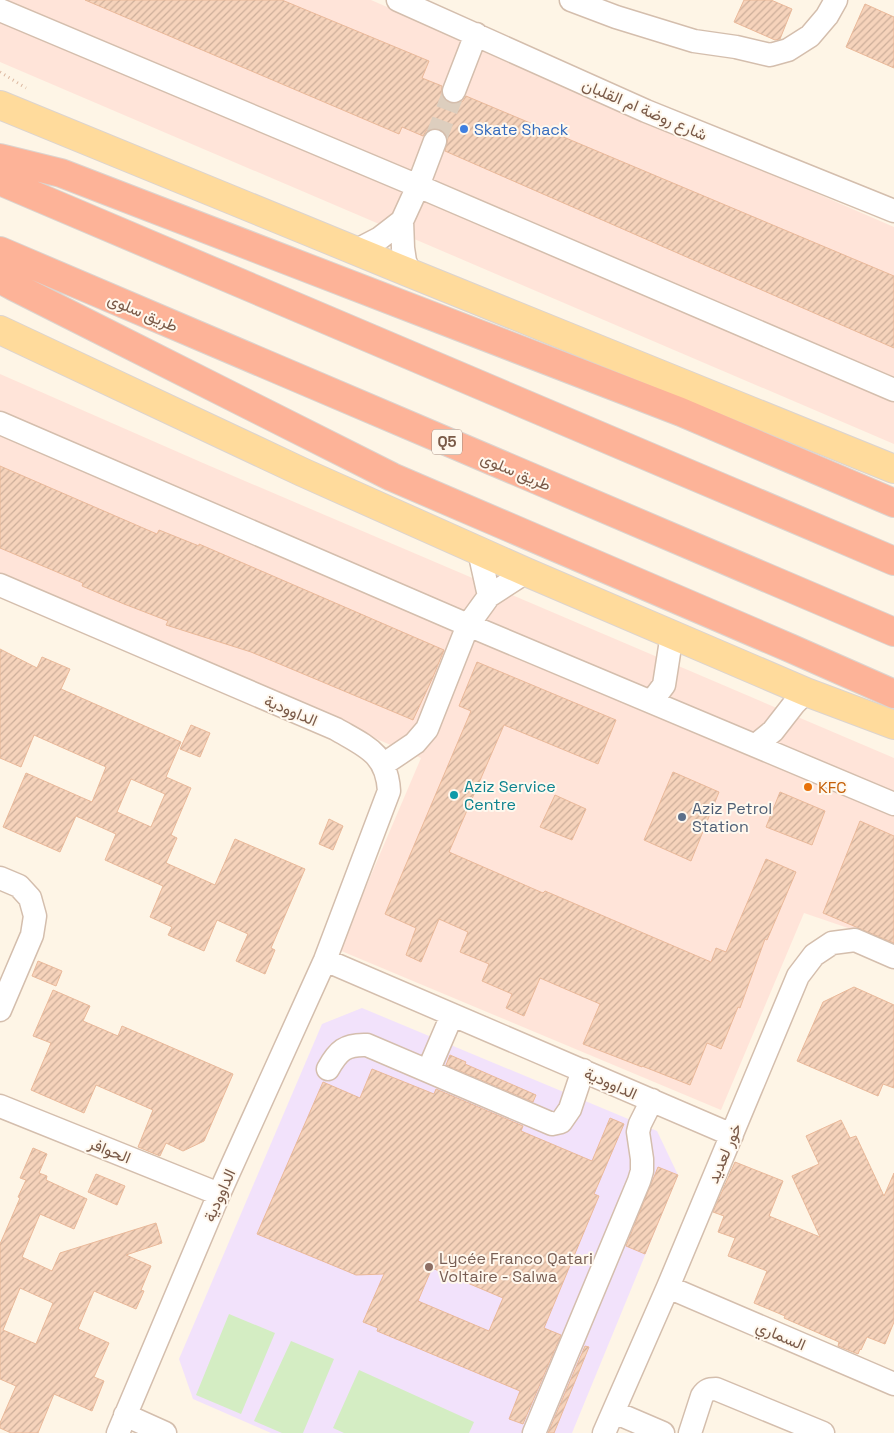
<svg xmlns="http://www.w3.org/2000/svg" width="894" height="1433" viewBox="0 0 894 1433" font-family="'Space Grotesk',Vazirmatn,sans-serif">
<defs>
<pattern id="building-hatch" width="6" height="6" patternUnits="userSpaceOnUse" patternTransform="scale(1.25)"><rect width="6" height="6" fill="#f6d3bb"/><path d="M-1 1l2-2M0 6l6-6M5 7l2-2" fill="none" stroke="#ccae9a"/></pattern>
</defs>
<rect width="100%" height="100%" fill="#fef5e6"/>
<path fill="#ffe4d9" d="M 0,0 L 371,0 L 894,227 L 894,444 L 0,62 Z
M 0,374 L 203,463 L 894,758 L 894,948 L 851,929 L 804,913 L 721,1110 L 339,950 L 421,758 L 0,578 Z"/>
<path fill="#f2e2fb" d="M 362,1008 L 657,1131 L 678,1175 L 572,1433 L 271,1433 L 193,1399 L 179,1359 L 322,1024 Z"/>
<path fill="#d4edc3" d="M 229,1314 L 275,1333 L 241,1414 L 196,1395 Z
M 291,1341 L 334,1359 L 303,1433 L 282,1433 L 254,1421 Z
M 359,1370 L 474,1422 L 469,1433 L 344,1433 L 333,1428 Z"/>
<path fill="url(#building-hatch)" stroke="#eab99a" fill-rule="evenodd" d="M 85,0 L 282,0 L 429,61 L 422,78 L 442,86 L 441,94 L 444,99 L 449,103 L 456,104 L 463,101 L 466,96 L 894,276 L 894,348 L 445,151 L 448,138 L 445,132 L 440,129 L 432,128 L 426,131 L 423,136 L 402,127 L 399,134 Z
M 744,0 L 771,0 L 792,9 L 780,39 L 775,40 L 734,22 Z
M 865,4 L 894,17 L 894,68 L 846,47 Z
M 0,466 L 157,534 L 159,530 L 199,546 L 199,544 L 444,650 L 433,677 L 413,720 L 251,652 L 166,625 L 168,621 L 124,604 L 82,586 L 83,583 L 0,548 Z
M 0,649 L 37,668 L 42,657 L 70,669 L 61,689 L 181,742 L 166,777 L 191,788 L 171,835 L 177,838 L 166,863 L 215,885 L 235,839 L 305,869 L 271,948 L 275,950 L 265,974 L 236,961 L 248,934 L 217,920 L 204,951 L 168,935 L 172,927 L 150,917 L 163,886 L 105,860 L 116,834 L 76,816 L 60,852 L 3,827 L 26,773 L 92,802 L 106,767 L 34,735 L 21,767 L 0,758 ZM 131,779 L 165,794 L 151,827 L 117,812 Z
M 477,662 L 616,720 L 598,764 L 504,725 L 449,852 L 543,893 L 545,891 L 711,962 L 716,948 L 726,952 L 766,859 L 796,872 L 767,940 L 765,939 L 740,1008 L 738,1007 L 721,1049 L 707,1043 L 690,1085 L 642,1066 L 642,1067 L 583,1044 L 600,1004 L 540,978 L 524,1016 L 506,1008 L 512,994 L 482,981 L 489,964 L 460,952 L 468,932 L 439,919 L 421,962 L 406,955 L 416,928 L 385,914 L 471,711 L 459,706 Z
M 191,725 L 210,733 L 200,757 L 180,749 Z
M 673,772 L 719,792 L 691,861 L 644,840 Z
M 780,792 L 825,811 L 812,845 L 766,827 Z
M 555,795 L 586,809 L 572,840 L 540,827 Z
M 329,819 L 343,826 L 333,850 L 319,844 Z
M 860,821 L 894,836 L 894,943 L 823,913 Z
M 38,961 L 62,971 L 56,986 L 32,976 Z
M 854,987 L 894,1005 L 894,1088 L 883,1084 L 878,1096 L 797,1061 L 823,1002 Z
M 53,990 L 90,1006 L 83,1021 L 118,1036 L 122,1026 L 233,1074 L 204,1141 L 183,1151 L 166,1143 L 160,1156 L 138,1147 L 153,1110 L 96,1085 L 84,1113 L 31,1090 L 51,1043 L 33,1036 Z
M 450,1055 L 466,1062 L 465,1064 L 536,1095 L 533,1102 L 446,1065 Z
M 372,1069 L 434,1094 L 436,1089 L 523,1126 L 521,1131 L 592,1161 L 610,1118 L 624,1124 L 594,1194 L 599,1196 L 544,1328 L 561,1335 L 523,1424 L 509,1419 L 520,1391 L 377,1331 L 378,1328 L 363,1322 L 384,1274 L 356,1275 L 349,1272 L 257,1234 L 323,1082 L 360,1098 ZM 432,1268 L 503,1298 L 489,1331 L 418,1301 Z
M 841,1120 L 850,1138 L 856,1136 L 884,1196 L 894,1173 L 894,1322 L 885,1344 L 867,1337 L 861,1350 L 860,1349 L 858,1354 L 838,1346 L 839,1342 L 784,1318 L 785,1316 L 754,1303 L 767,1271 L 728,1256 L 735,1238 L 718,1232 L 724,1216 L 713,1212 L 735,1162 L 783,1181 L 769,1216 L 820,1237 L 792,1176 L 819,1164 L 806,1136 Z
M 33,1148 L 47,1154 L 39,1173 L 47,1176 L 46,1180 L 87,1199 L 74,1229 L 40,1214 L 22,1257 L 52,1271 L 60,1253 L 156,1223 L 162,1243 L 126,1255 L 151,1266 L 141,1290 L 144,1291 L 136,1309 L 94,1291 L 78,1329 L 109,1343 L 94,1377 L 104,1381 L 92,1411 L 54,1394 L 38,1433 L 11,1433 L 0,1428 L 0,1423 L 16,1386 L 0,1379 L 0,1244 L 20,1198 L 18,1197 L 26,1180 L 20,1178 ZM 20,1288 L 53,1303 L 36,1344 L 3,1330 Z
M 658,1167 L 678,1175 L 645,1254 L 626,1246 Z
M 96,1174 L 125,1186 L 117,1205 L 88,1192 Z
M 585,1346 L 589,1347 L 554,1433 L 548,1433 Z"/>
<g fill="none" stroke-linecap="round" stroke-linejoin="round">
<path stroke="#ddcebe" stroke-width="22" stroke-dasharray="22 11" stroke-linecap="butt" d="M 435,141 L 454,91"/>
<g stroke="#d4bead" stroke-width="25">
<path id="minor" d="M 398,0 L 646,111 L 894,211
M 571,0 L 616,17 L 694,41 L 736,47 L 770,55 L 788,50 L 810,36 L 827,16 L 836,0
M 0,10 L 418,186 L 894,390
M 454,91 L 476,34
M 355,251 L 380,238 L 402,221
M 410,273 L 405,261 L 403,248 L 402,221 L 418,186 L 435,141
M 0,423 L 468,625 L 894,804
M 479,551 L 489,596
M 0,585 L 336,729 C 365,746 387,753 389,791 L 325,960 L 219,1194 L 118,1433
M 652,701 L 664,685 L 672,634
M 756,745 L 773,731 L 794,704 L 806,692
M 384,764 L 415,743 L 427,729 L 468,625 L 489,596 L 526,572
M 0,878 L 19,886 L 30,898 L 35,916 L 32,935 L 0,1010
M 325,960 L 732,1135
M 328,1069 C 338,1051 345,1044 367,1045 L 552,1124 L 561,1122 L 570,1109 L 583,1070
M 428,1071 L 452,1015
M 0,1106 L 219,1194
M 668,1287 L 894,1384
M 614,1412 L 663,1433
M 125,1415 L 165,1433
M 534,1433 L 639,1181 L 642,1171 L 642,1159 L 638,1132 L 640,1124 L 652,1100
M 604,1433 L 668,1287 L 798,976 L 814,955 L 832,943 L 855,940 L 894,957
M 690,1433 L 702,1396 C 706,1390 709,1389 716,1389 L 823,1433"/>
</g>
<g stroke="#dcd4cf" stroke-width="30">
<path id="major" d="M 0,105 L 410,273 L 894,469
M 0,330 L 302,472 L 526,572 L 806,692 L 894,725"/>
</g>
<g stroke="#dcd4cf" stroke-width="30">
<path id="highway" d="M 0,158 L 61,173 L 681,412 L 894,503
M 0,181 L 894,561
M 0,251 L 894,632
M 0,279 L 13,286 L 392,477 L 790,648 L 894,694"/>
</g>
<path stroke="#dbb69e" stroke-width="3" stroke-dasharray="1 4" stroke-linecap="butt" d="M 0,72 L 26,88"/>
<use href="#minor" stroke="#fff" stroke-width="22"/>
<use href="#major" stroke="#ffdb9c" stroke-width="28"/>
<use href="#highway" stroke="#fdb398" stroke-width="28"/>
</g>
<circle fill="#3f7fe0" stroke="#fff8ee" stroke-width="2" cx="464" cy="129" r="5"/>
<circle fill="#e8710a" stroke="#fff8ee" stroke-width="2" cx="808" cy="787" r="5"/>
<circle fill="#0f9aa8" stroke="#fff8ee" stroke-width="2" cx="454" cy="795" r="5"/>
<circle fill="#5c6f8a" stroke="#fff8ee" stroke-width="2" cx="682" cy="817" r="5"/>
<circle fill="#8d6e63" stroke="#fff8ee" stroke-width="2" cx="429" cy="1267" r="5"/>
<g text-anchor="middle" stroke-width="4" stroke-linejoin="round" paint-order="stroke">
<rect fill="#fff8ee" stroke="#a2897a" stroke-width="1" x="432" y="429.5" width="30" height="25" rx="4"/>
<g font-size="15" font-weight="bold" fill="#7a5a48">
<text x="447" y="447">Q5</text>
</g>
<g font-size="16" fill="#7a5a48" stroke="#fff8ee">
<text transform="translate(645 109) rotate(23)" y="6">شارع روضة ام القلبان</text>
<text transform="translate(143 312) rotate(23)" y="6">طريق سلوى</text>
<text transform="translate(516 471) rotate(23)" y="6">طريق سلوى</text>
<text transform="translate(291 710) rotate(23)" y="6">الداوودية</text>
<text transform="translate(611 1083) rotate(24)" y="6">الداوودية</text>
<text transform="translate(110 1150) rotate(22)" y="6">الحوافر</text>
<text transform="translate(724 1153) rotate(-67)" y="6">خور لعديد</text>
<text transform="translate(219 1195) rotate(-66)" y="6">الداوودية</text>
<text transform="translate(781 1335) rotate(23)" y="6">السماري</text>
</g>
<g font-size="16" fill="#366cbe" stroke="#fff8ee" text-anchor="start">
<text x="474" y="135">Skate Shack</text>
</g>
<g font-size="16" fill="#0d838f" stroke="#fff8ee" text-anchor="start">
<text x="464" y="792">Aziz Service<tspan x="464" dy="18">Centre</tspan></text>
</g>
<g font-size="16" fill="#c56008" stroke="#fff8ee" text-anchor="start">
<text x="818" y="793">KFC</text>
</g>
<g font-size="16" fill="#4e5e75" stroke="#fff8ee" text-anchor="start">
<text x="692" y="814">Aziz Petrol<tspan x="692" dy="18">Station</tspan></text>
</g>
<g font-size="16" fill="#785e54" stroke="#fff8ee" text-anchor="start">
<text x="439" y="1264">Lycée Franco Qatari<tspan x="439" dy="18">Voltaire - Salwa</tspan></text>
</g>
</g>
</svg>
